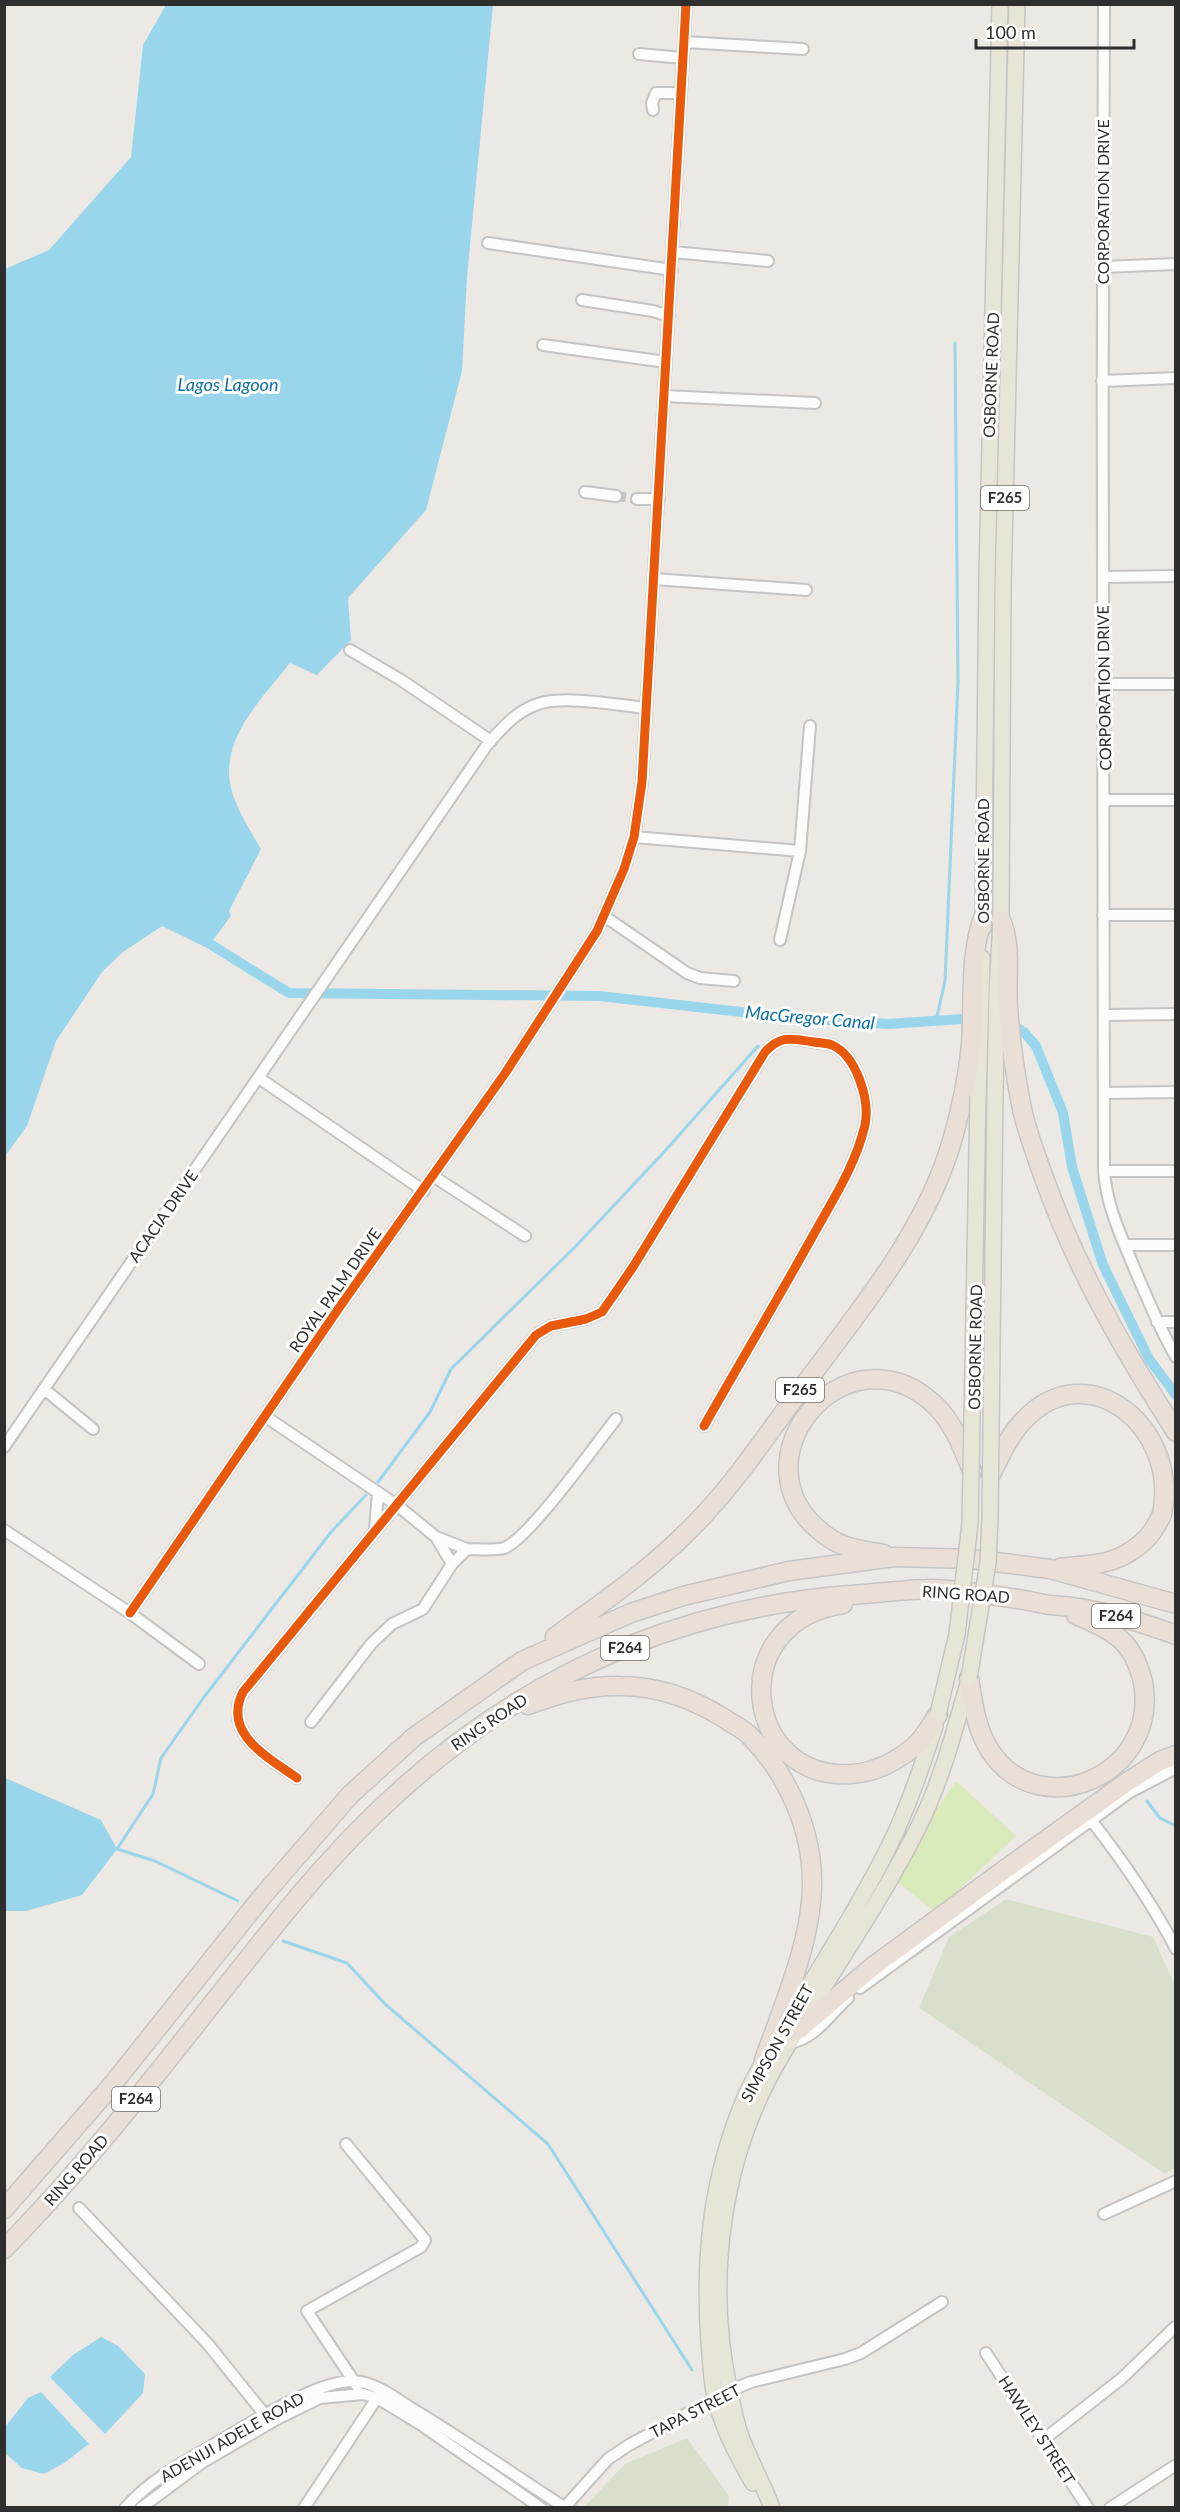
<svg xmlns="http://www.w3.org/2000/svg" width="1180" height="2512" viewBox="0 0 1180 2512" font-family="Lato,sans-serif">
<rect width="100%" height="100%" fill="#ece8e4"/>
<path fill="#d8e0cc" d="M 1006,1899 L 1153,1937 L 1175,1985 L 1175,2168 L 1165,2174 L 919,2008 L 949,1937 Z
M 687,2438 L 729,2496 L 728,2507 L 584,2507 L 625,2464 Z"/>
<path fill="#d9eabb" d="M 956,1781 L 1016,1836 L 935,1912 L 890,1876 Z"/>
<path fill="#99d6ec" d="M 166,5 L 493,5 L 467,277 L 462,371 L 426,510 L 348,598 L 351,640 L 317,675 L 290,663 C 258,704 210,747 237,805 C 243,820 253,835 261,849 L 229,911 L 231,916 L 207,948 L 162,926 L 123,952 L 102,972 L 56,1041 L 27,1126 L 5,1156 L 5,269 L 49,250 L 131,157 L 143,45 Z
M 5,1778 L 101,1820 L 117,1849 L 82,1895 L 26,1911 L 5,1911 Z
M 101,2337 L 118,2346 L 145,2374 L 143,2393 L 105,2434 L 50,2377 L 73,2355 Z
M 41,2392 L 89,2444 L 64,2463 L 44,2474 L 22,2468 L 4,2452 L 5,2427 L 28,2398 Z"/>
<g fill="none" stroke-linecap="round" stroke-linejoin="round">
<path stroke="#99d6ec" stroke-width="3" d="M 936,1021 L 945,981 L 958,682 L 955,343
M 378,1482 L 430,1412 L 451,1369 L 576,1246 L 665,1151 L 758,1046
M 1147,1801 L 1160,1818 L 1176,1826
M 238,1901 L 155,1861 L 117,1849 L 153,1794 L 161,1758 L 204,1697 L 331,1532 L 366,1495
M 283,1941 L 347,1963 L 385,2004 L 548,2144 L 692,2370"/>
<path stroke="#99d6ec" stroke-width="10" d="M 210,944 L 289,993 L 599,996 L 786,1017 L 888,1024 L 977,1018
M 1007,1022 L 1024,1032 L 1036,1046 L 1063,1113 L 1072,1167 L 1103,1265 L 1149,1359 L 1176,1395"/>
<path stroke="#c6c3c0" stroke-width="10" stroke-dasharray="10 5" stroke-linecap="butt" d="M 616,496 L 637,499"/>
<g stroke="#c5c4c5" stroke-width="14">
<path id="minor" d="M 1104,4 C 1101,393 1104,782 1104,1171 C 1107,1210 1124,1242 1138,1277 C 1150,1304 1161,1332 1176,1357
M 684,42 L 803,49
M 639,54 L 683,58
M 653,110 L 652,103 L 656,93 L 681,93
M 488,243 L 672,270
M 673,252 L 768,261
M 1102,267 L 1176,264
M 582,300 L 653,311 L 669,316
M 543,345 L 666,362
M 1102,381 L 1176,378
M 664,396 L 815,403
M 585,492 L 616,496
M 637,499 L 659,499
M 1103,577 L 1176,576
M 654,579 L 806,590
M 350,650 L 401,680 L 491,741
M 1104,684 L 1176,684
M 1105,800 L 1176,800
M 634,837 L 800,851
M 1103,915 L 1176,915
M 604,916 L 687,973 L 700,978 L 734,981
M 780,940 L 800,851 L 810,726
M 1105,1015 L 1176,1014
M 259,1078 L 424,1191
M 1104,1093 L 1176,1092
M 1104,1171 L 1176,1171
M 433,1176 L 525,1236
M 1125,1245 L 1176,1245
M 1157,1322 L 1176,1322
M 44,1389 L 93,1429
M 266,1417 L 398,1506 L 436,1537 L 467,1549
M 4,1447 L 487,745 C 501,729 516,711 538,704 C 564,695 618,705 646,708
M 375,1529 L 378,1493
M 4,1530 L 130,1613 L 199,1664
M 436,1537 L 452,1564
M 130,1613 L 341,1305 L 506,1072 L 597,931 L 624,869 L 634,837 L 642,782 L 686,4
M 311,1722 L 371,1644 L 392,1624 L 423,1609 L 452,1564 L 467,1549 C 478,1549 493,1551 504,1548 C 529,1539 595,1445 616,1419
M 297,1778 C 268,1757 222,1734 243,1692 L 536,1335 L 551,1326 L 586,1319 L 602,1312 L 633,1267 L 765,1052 C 782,1034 791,1039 814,1042 C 820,1043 827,1043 832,1045 C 857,1056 870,1101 865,1125 C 856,1164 834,1198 815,1232 C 779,1297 741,1361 704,1426
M 1091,1820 C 1123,1861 1152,1903 1176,1949
M 860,1988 L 1130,1792 L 1176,1768
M 790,2043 C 816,2038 829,2015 848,1998
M 346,2144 L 425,2240 L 421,2247 L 307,2311 L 357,2386
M 79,2208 L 207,2343 L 265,2415
M 1104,2214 L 1176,2181
M 986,2353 L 1088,2508
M 1043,2440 L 1121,2379 L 1175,2327
M 125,2508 C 154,2475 196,2456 233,2433 C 261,2417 321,2380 354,2381 C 374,2382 394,2397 411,2408 C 463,2439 513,2474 564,2507
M 141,2508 L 203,2462 L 277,2419 L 320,2398 L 363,2394 L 377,2398 L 420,2424 L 541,2508
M 304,2508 L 377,2398
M 564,2508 L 608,2459 L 629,2445 L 729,2391 L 751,2382 L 845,2359 L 861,2353 L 942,2302
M 1110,2508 L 1176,2465"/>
</g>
<g stroke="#c6c5c4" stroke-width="18">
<path id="primary" d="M 983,928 L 987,575 L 1000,4
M 995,1093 L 997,992 L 1001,920 L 1003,588 L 1017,4
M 978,1096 L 982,958
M 753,2483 C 738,2457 724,2431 716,2401 C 711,2383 711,2362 709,2343 C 703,2255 711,2176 746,2095 C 758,2069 773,2045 788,2020 C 820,1967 854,1915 882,1860 C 905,1817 920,1772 935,1726
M 772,2508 C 763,2483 750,2461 741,2437 C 736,2423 733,2407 730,2393 C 705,2279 722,2155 782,2055 C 827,1978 879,1906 919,1826 C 942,1779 955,1729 969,1680"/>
</g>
<g stroke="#c6c5c4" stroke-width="21">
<path id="motorway" d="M 1001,920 C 1012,946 1006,977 1008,1005 C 1010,1040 1015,1074 1022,1109 C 1027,1132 1036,1155 1044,1178 C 1076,1268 1124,1351 1176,1432
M 991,1474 C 1001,1455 1009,1435 1024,1420 C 1089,1352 1180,1429 1162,1514 C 1155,1531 1143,1545 1126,1554 C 1106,1566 1082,1565 1060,1568
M 884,1554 C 867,1551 846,1549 831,1539 C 722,1468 846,1317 937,1407 C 954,1425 963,1448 972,1471
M 843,1604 C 722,1622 744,1782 852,1774 C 877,1772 898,1761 917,1744 C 925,1736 932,1724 938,1714
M 555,1637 C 600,1604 646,1573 686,1533 C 731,1490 765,1437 802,1388 C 858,1312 925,1234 952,1141 C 961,1109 968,1077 971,1044 C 974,1002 969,957 983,918
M 969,1678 C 973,1703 976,1730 991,1752 C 1040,1825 1160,1776 1143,1682 C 1139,1666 1133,1650 1120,1639 C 1107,1628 1091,1621 1076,1615
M 528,1705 C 558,1694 588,1685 620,1686 C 659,1686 694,1699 727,1720 C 734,1725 743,1729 749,1735 C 788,1774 813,1831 812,1886 C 811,1943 783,2006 764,2060
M 798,2030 L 871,1968 L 1000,1873 L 1127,1782 L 1160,1761 L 1176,1755
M 4,2209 L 112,2085 L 261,1898 L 350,1795 L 414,1737 L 522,1661 L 631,1613 L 683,1596 L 789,1571 L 894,1557 L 972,1559 L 1050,1569 L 1176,1604
M 4,2249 C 87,2165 159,2071 232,1979 C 277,1922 322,1865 374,1815 C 510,1682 673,1606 863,1594 C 891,1592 921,1587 949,1590 C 983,1593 1016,1598 1049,1605 C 1059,1606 1069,1606 1078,1608 C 1111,1613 1144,1623 1176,1635"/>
</g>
<use href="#minor" stroke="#fcfcfb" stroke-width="10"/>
<use href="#primary" stroke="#e8e4d6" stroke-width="15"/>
<use href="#motorway" stroke="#eadfd6" stroke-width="18"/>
<g stroke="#c6c5c4" stroke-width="18" stroke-linecap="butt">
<path id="primary-bridge" d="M 969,1678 L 988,1563 L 990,1517 L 995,1093
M 938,1714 L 957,1634 L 970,1524 L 978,1096"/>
</g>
<use href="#primary-bridge" stroke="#e8e4d6" stroke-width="15"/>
<g stroke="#fff" stroke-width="13">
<path id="cycleway" d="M 130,1613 L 341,1305 L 506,1072 L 597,931 L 624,869 L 634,837 L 642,782 L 686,4
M 297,1778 C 268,1757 222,1734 243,1692 L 536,1335 L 551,1326 L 586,1319 L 602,1312 L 633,1267 L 765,1052 C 782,1034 791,1039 814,1042 C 820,1043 827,1043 832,1045 C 857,1056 870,1101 865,1125 C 856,1164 834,1198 815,1232 C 779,1297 741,1361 704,1426"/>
</g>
<use href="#cycleway" stroke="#e8590c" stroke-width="9"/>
</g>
<g text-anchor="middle" stroke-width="6" stroke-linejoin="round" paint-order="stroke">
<g fill="#fff" stroke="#6d6d6d" stroke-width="1.5">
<rect x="981" y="486" width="48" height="24" rx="4.5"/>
<rect x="776" y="1378" width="48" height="24" rx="4.5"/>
<rect x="1092" y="1604" width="48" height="24" rx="4.5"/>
<rect x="601" y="1636" width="48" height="24" rx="4.5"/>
<rect x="112" y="2087" width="48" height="24" rx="4.5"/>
</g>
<g font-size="15" font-weight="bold" fill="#2e2e2e">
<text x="1005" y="503">F265</text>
<text x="800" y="1395">F265</text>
<text x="1116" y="1621">F264</text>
<text x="625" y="1653">F264</text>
<text x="136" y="2104">F264</text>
</g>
<g font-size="16" fill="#2e2e2e" stroke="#fff">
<text transform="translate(1103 202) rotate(-90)" y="6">CORPORATION DRIVE</text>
<text transform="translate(991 375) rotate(-88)" y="6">OSBORNE ROAD</text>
<text transform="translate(1104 688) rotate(-91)" y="6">CORPORATION DRIVE</text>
<text transform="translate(983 861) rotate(-90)" y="6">OSBORNE ROAD</text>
<text transform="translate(163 1216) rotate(-55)" y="6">ACACIA DRIVE</text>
<text transform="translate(335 1290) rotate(-55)" y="6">ROYAL PALM DRIVE</text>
<text transform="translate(975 1347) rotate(-89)" y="6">OSBORNE ROAD</text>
<text transform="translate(966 1594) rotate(4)" y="6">RING ROAD</text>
<text transform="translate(489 1722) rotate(-34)" y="6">RING ROAD</text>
<text transform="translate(777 2043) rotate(-61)" y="6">SIMPSON STREET</text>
<text transform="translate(76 2170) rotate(-49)" y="6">RING ROAD</text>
<text transform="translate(695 2411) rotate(-27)" y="6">TAPA STREET</text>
<text transform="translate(1037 2430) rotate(57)" y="6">HAWLEY STREET</text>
<text transform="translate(232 2437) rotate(-30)" y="6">ADENIJI ADELE ROAD</text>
</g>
<g font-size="18" font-style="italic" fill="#0d6fa3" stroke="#fff">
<text x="228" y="391">Lagos Lagoon</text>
<text transform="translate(810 1018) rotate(5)" y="6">MacGregor Canal</text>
</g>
</g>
<rect width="1180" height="2512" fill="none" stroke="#2e2e2e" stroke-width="12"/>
<path d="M976 39v9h158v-9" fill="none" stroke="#2e2e2e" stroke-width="3"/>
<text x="985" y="39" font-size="18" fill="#2e2e2e" stroke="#ffffff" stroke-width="4.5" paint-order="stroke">100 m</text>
</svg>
